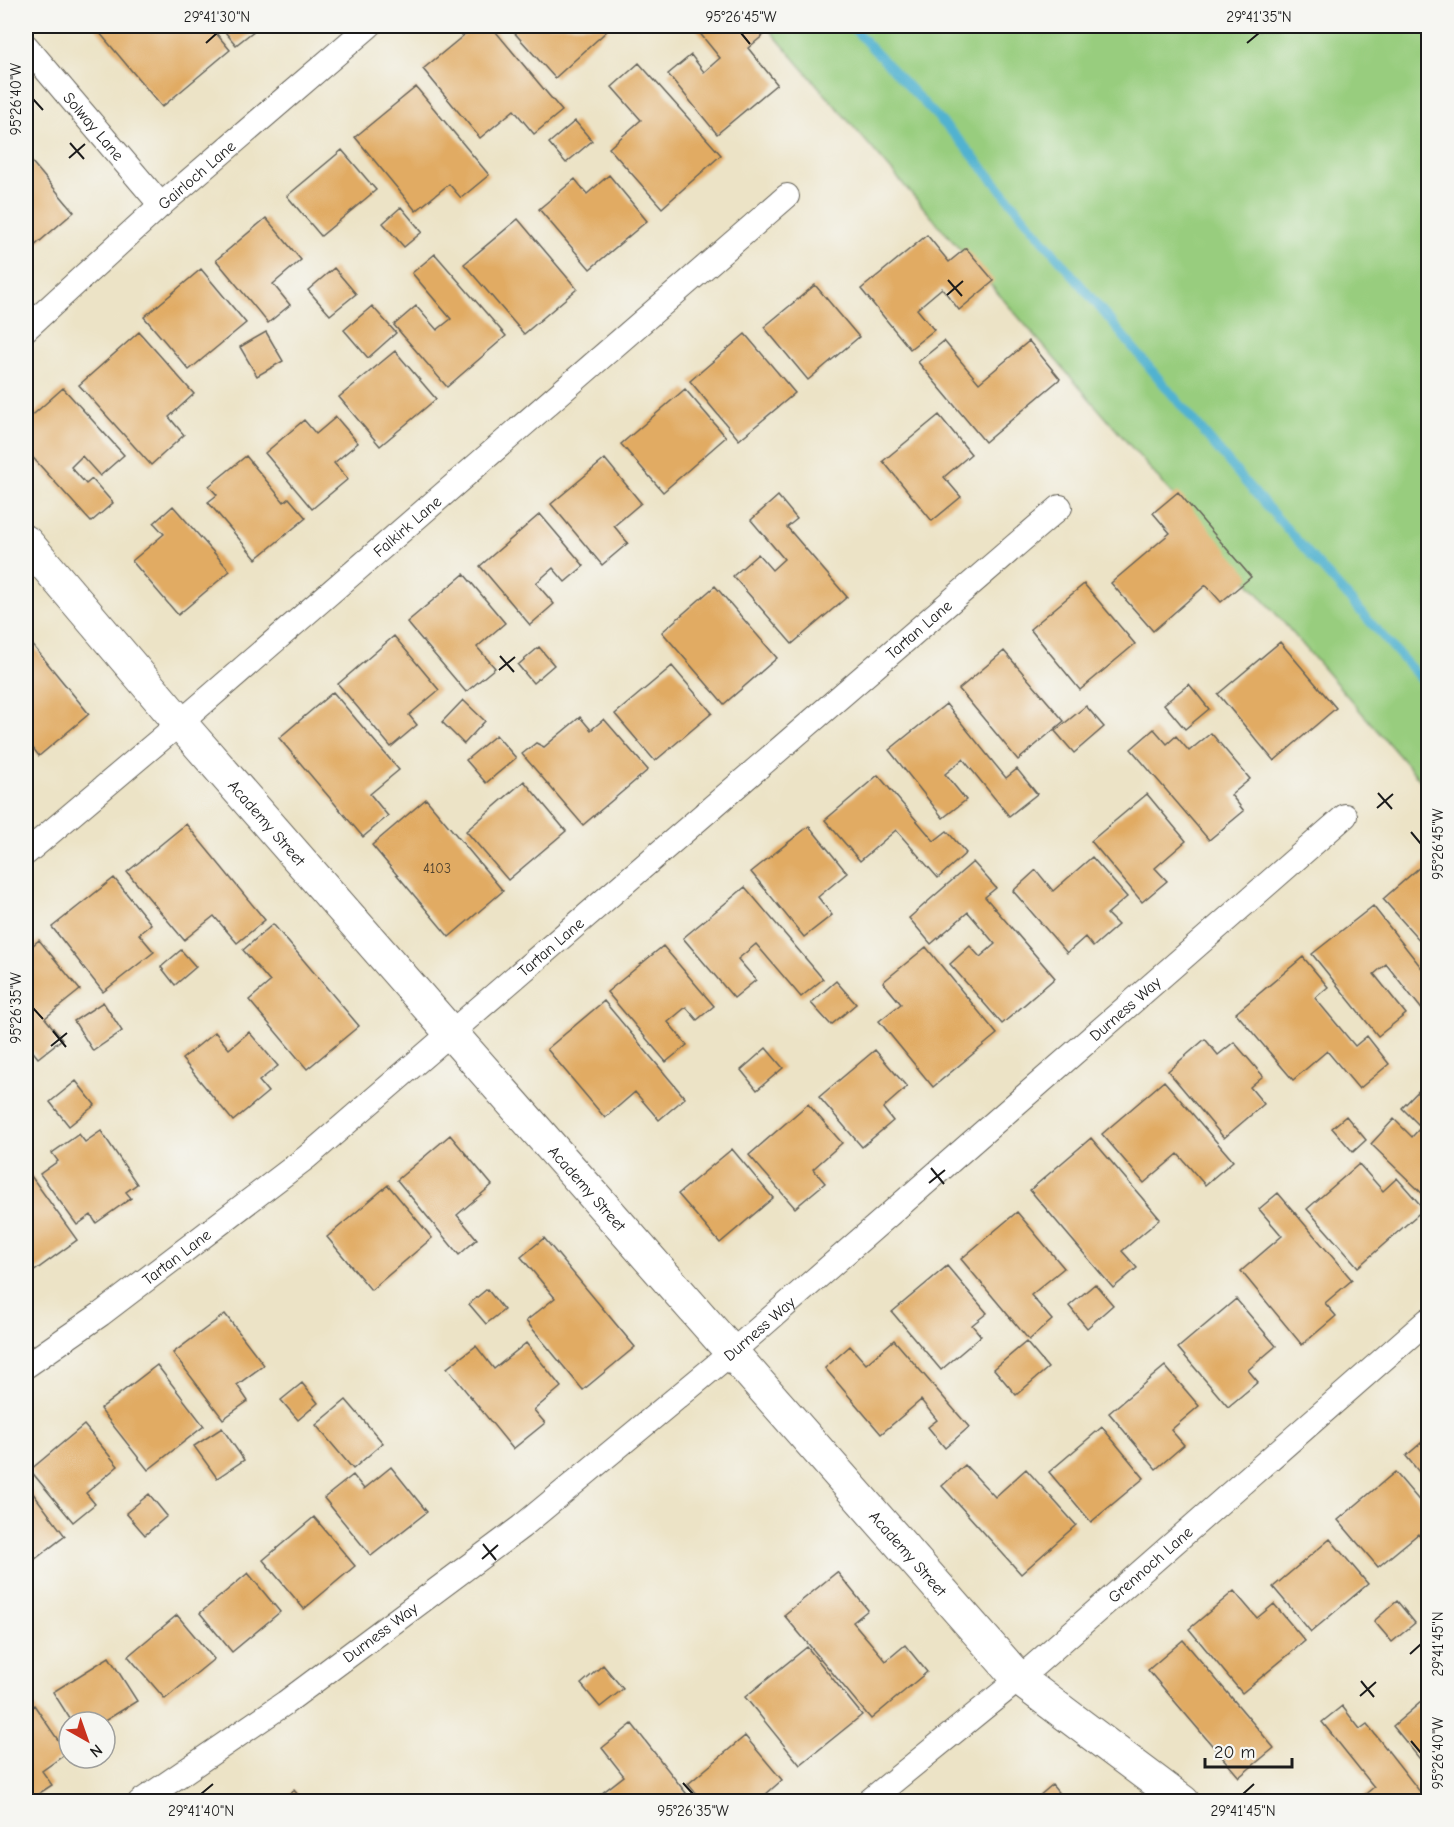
<svg xmlns="http://www.w3.org/2000/svg" width="1454" height="1827" viewBox="0 0 1454 1827" font-family="'Comic Neue',sans-serif">
<rect width="100%" height="100%" fill="#f6f6f2"/>
<filter id="ink" filterUnits="userSpaceOnUse"><feTurbulence type="fractalNoise" baseFrequency=".0167" numOctaves="2"/><feDisplacementMap in="SourceGraphic" scale="12" xChannelSelector="R" yChannelSelector="G"/><feConvolveMatrix kernelMatrix="1 2 1 2 8 2 1 2 1" color-interpolation-filters="sRGB"/></filter>
<filter id="wash" filterUnits="userSpaceOnUse"><feTurbulence type="fractalNoise" baseFrequency=".008" numOctaves="4" result="noise"/><feDisplacementMap in="SourceGraphic" scale="24" xChannelSelector="R" yChannelSelector="G"/><feGaussianBlur stdDeviation="1.35" result="paint"/><feColorMatrix in="noise" values="0 0 0 0 0 0 0 0 0 0 0 0 0 0 0 0 0 1.4 0 .05"/><feComposite in="paint" operator="in"/></filter>
<g filter="url(#wash)">
<rect width="100%" height="100%" fill="#ece3c6"/>
<path fill="#98cd7e" stroke="#5a744d" stroke-width="1.5" d="M 766,26 L 1428,26 L 1428,789 Z"/>
<g fill="none" stroke-linecap="round" stroke-linejoin="round">
<path stroke="#51b2d0" stroke-width="9" d="M 851,26 L 962,143 L 1246,483 L 1428,687"/>
</g>
<g id="blocks">
<path fill="#e1ab64" d="M 94,26 L 141,26 L 148,33 L 157,26 L 210,26 L 230,50 L 162,107 Z
M 220,26 L 260,26 L 236,45 Z
M 475,26 L 491,26 L 562,111 L 534,134 L 514,110 L 480,138 L 423,69 Z
M 515,26 L 604,26 L 608,30 L 555,78 L 511,29 Z
M 694,26 L 758,26 L 765,34 L 748,48 L 777,84 L 717,134 L 668,74 L 691,55 L 704,72 L 720,58 Z
M 639,63 L 721,155 L 662,208 L 609,148 L 641,120 L 612,87 Z
M 416,87 L 489,175 L 461,198 L 449,184 L 416,211 L 355,137 Z
M 575,121 L 592,141 L 566,163 L 549,143 Z
M 342,150 L 376,190 L 321,236 L 287,196 Z
M 26,155 L 74,212 L 26,253 Z
M 609,175 L 647,221 L 590,269 L 539,209 L 575,179 L 587,194 Z
M 401,207 L 422,232 L 404,247 L 383,223 Z
M 266,218 L 301,260 L 273,284 L 290,305 L 268,323 L 216,260 Z
M 518,219 L 577,289 L 524,334 L 464,264 Z
M 927,235 L 949,262 L 966,248 L 994,281 L 959,310 L 942,288 L 917,309 L 934,330 L 910,349 L 861,289 Z
M 435,254 L 506,336 L 447,387 L 394,325 L 416,306 L 437,330 L 451,319 L 412,273 Z
M 334,268 L 356,294 L 330,315 L 308,290 Z
M 201,269 L 246,323 L 189,370 L 144,317 Z
M 815,285 L 859,337 L 808,380 L 764,327 Z
M 372,306 L 396,333 L 368,358 L 344,330 Z
M 139,332 L 194,394 L 169,417 L 184,435 L 151,465 L 79,385 Z
M 266,332 L 283,361 L 257,376 L 240,347 Z
M 745,334 L 795,393 L 739,440 L 690,381 Z
M 944,341 L 979,383 L 1029,341 L 1060,379 L 985,442 L 918,362 Z
M 395,351 L 436,399 L 380,446 L 339,397 Z
M 63,388 L 124,455 L 100,476 L 82,456 L 71,467 L 86,484 L 92,479 L 113,503 L 91,522 L 26,450 L 26,421 Z
M 685,389 L 726,437 L 663,492 L 621,444 Z
M 939,415 L 971,454 L 944,477 L 961,497 L 932,521 L 883,461 Z
M 336,417 L 358,443 L 334,463 L 348,479 L 312,509 L 265,453 L 304,420 L 316,434 Z
M 246,456 L 284,502 L 289,498 L 306,518 L 256,559 L 208,502 L 217,495 L 209,486 Z
M 605,459 L 641,503 L 614,526 L 628,543 L 602,565 L 551,504 Z
M 1178,492 L 1251,577 L 1221,602 L 1206,585 L 1153,631 L 1111,583 L 1170,533 L 1153,513 Z
M 778,496 L 797,519 L 787,527 L 847,597 L 792,644 L 733,576 L 758,554 L 772,570 L 784,559 L 751,520 Z
M 173,506 L 230,571 L 178,615 L 132,561 L 164,534 L 154,523 Z
M 540,514 L 584,566 L 565,582 L 553,568 L 536,583 L 554,604 L 530,625 L 480,566 Z
M 464,574 L 505,623 L 477,647 L 495,668 L 466,692 L 407,622 Z
M 1084,584 L 1135,644 L 1080,690 L 1030,629 Z
M 715,586 L 777,658 L 724,704 L 662,632 Z
M 394,636 L 439,690 L 409,715 L 417,725 L 391,747 L 338,684 Z
M 26,637 L 89,714 L 39,756 L 26,739 Z
M 1280,642 L 1336,708 L 1274,761 L 1218,694 Z
M 539,647 L 554,665 L 533,683 L 518,665 Z
M 1004,651 L 1064,721 L 1018,760 L 959,689 Z
M 672,666 L 712,713 L 655,761 L 615,714 Z
M 1189,684 L 1209,709 L 1185,729 L 1164,704 Z
M 333,692 L 399,770 L 370,794 L 388,816 L 363,837 L 279,738 Z
M 463,700 L 485,721 L 464,744 L 442,722 Z
M 946,704 L 1006,778 L 1017,769 L 1037,794 L 1009,816 L 963,759 L 945,774 L 966,800 L 943,818 L 889,750 Z
M 1086,706 L 1104,727 L 1074,753 L 1055,731 Z
M 580,717 L 591,730 L 604,719 L 648,770 L 583,825 L 522,754 L 536,743 L 544,747 Z
M 1154,729 L 1167,744 L 1176,736 L 1189,751 L 1211,733 L 1250,779 L 1231,795 L 1244,811 L 1209,840 L 1131,749 Z
M 496,735 L 516,758 L 486,783 L 466,760 Z
M 878,775 L 934,841 L 947,831 L 966,853 L 938,878 L 896,830 L 860,861 L 825,820 Z
M 524,781 L 566,831 L 508,880 L 466,831 Z
M 1147,794 L 1186,841 L 1155,868 L 1167,881 L 1142,902 L 1091,841 Z
M 426,799 L 503,891 L 449,937 L 372,845 Z
M 186,824 L 265,920 L 237,943 L 214,916 L 184,940 L 127,872 Z
M 809,826 L 847,873 L 818,897 L 832,915 L 804,937 L 751,872 Z
M 1092,857 L 1127,897 L 1107,914 L 1118,925 L 1093,947 L 1085,937 L 1067,953 L 1013,891 L 1036,870 L 1053,891 Z
M 1428,860 L 1428,937 L 1422,943 L 1383,899 Z
M 973,862 L 996,888 L 985,897 L 1055,978 L 1002,1024 L 950,964 L 970,946 L 980,957 L 995,944 L 968,912 L 931,944 L 909,918 Z
M 114,878 L 151,924 L 139,934 L 154,952 L 103,992 L 52,927 Z
M 745,887 L 823,979 L 801,997 L 756,944 L 738,959 L 756,980 L 734,998 L 683,938 Z
M 1373,906 L 1428,976 L 1428,1017 L 1386,964 L 1374,974 L 1406,1014 L 1378,1036 L 1312,954 Z
M 273,924 L 359,1026 L 307,1069 L 249,1000 L 270,982 L 243,950 Z
M 39,940 L 80,990 L 45,1018 L 62,1039 L 38,1058 L 26,1043 L 26,951 Z
M 663,946 L 714,1006 L 697,1020 L 686,1007 L 668,1022 L 687,1045 L 666,1062 L 607,992 Z
M 926,947 L 997,1034 L 933,1087 L 879,1021 L 901,1004 L 883,982 Z
M 181,950 L 196,967 L 175,985 L 161,967 Z
M 1303,957 L 1328,987 L 1315,998 L 1355,1046 L 1367,1036 L 1389,1064 L 1359,1089 L 1327,1051 L 1293,1080 L 1236,1013 Z
M 836,981 L 856,1004 L 831,1025 L 811,1003 Z
M 604,1001 L 685,1098 L 659,1120 L 635,1092 L 605,1118 L 547,1049 Z
M 103,1002 L 122,1031 L 93,1051 L 74,1021 Z
M 215,1032 L 229,1049 L 249,1032 L 278,1066 L 259,1081 L 268,1092 L 233,1121 L 182,1059 Z
M 1205,1039 L 1218,1055 L 1234,1042 L 1263,1076 L 1250,1087 L 1264,1104 L 1224,1138 L 1168,1071 Z
M 766,1048 L 783,1068 L 757,1090 L 741,1070 Z
M 875,1050 L 907,1087 L 883,1108 L 893,1121 L 862,1147 L 819,1097 Z
M 76,1081 L 95,1105 L 69,1126 L 50,1102 Z
M 1164,1081 L 1233,1161 L 1205,1185 L 1178,1154 L 1144,1183 L 1102,1134 Z
M 1428,1081 L 1428,1199 L 1371,1144 L 1394,1119 L 1412,1137 L 1421,1127 L 1402,1108 Z
M 808,1104 L 842,1143 L 813,1169 L 825,1183 L 795,1208 L 749,1155 Z
M 1346,1116 L 1366,1140 L 1353,1152 L 1332,1128 Z
M 101,1131 L 137,1184 L 126,1192 L 131,1198 L 96,1223 L 91,1215 L 77,1225 L 40,1174 L 58,1161 L 52,1153 L 79,1134 L 85,1142 Z
M 450,1135 L 492,1185 L 457,1215 L 477,1239 L 459,1255 L 397,1180 Z
M 1091,1138 L 1160,1219 L 1122,1251 L 1137,1268 L 1113,1288 L 1030,1190 Z
M 732,1149 L 773,1198 L 720,1243 L 678,1194 Z
M 1359,1164 L 1383,1191 L 1397,1178 L 1424,1209 L 1358,1267 L 1307,1209 Z
M 26,1169 L 77,1240 L 26,1277 Z
M 388,1185 L 432,1238 L 371,1290 L 327,1237 Z
M 1278,1193 L 1352,1280 L 1325,1303 L 1336,1316 L 1302,1345 L 1241,1271 L 1282,1236 L 1259,1209 Z
M 1017,1212 L 1064,1268 L 1031,1295 L 1052,1320 L 1029,1340 L 961,1259 Z
M 544,1238 L 635,1347 L 583,1390 L 526,1321 L 555,1298 L 521,1257 Z
M 947,1266 L 987,1313 L 972,1325 L 981,1336 L 941,1370 L 892,1312 Z
M 1095,1284 L 1113,1305 L 1087,1328 L 1069,1306 Z
M 487,1289 L 504,1310 L 486,1324 L 469,1304 Z
M 1236,1299 L 1276,1346 L 1248,1370 L 1258,1382 L 1228,1407 L 1178,1348 Z
M 225,1314 L 264,1365 L 237,1385 L 248,1401 L 223,1419 L 173,1353 Z
M 894,1340 L 969,1427 L 945,1448 L 928,1427 L 937,1420 L 921,1400 L 881,1434 L 825,1368 L 850,1346 L 866,1364 Z
M 1026,1342 L 1048,1368 L 1016,1395 L 994,1369 Z
M 526,1343 L 561,1387 L 534,1410 L 545,1423 L 513,1449 L 447,1368 L 476,1346 L 494,1369 Z
M 157,1365 L 204,1426 L 148,1470 L 100,1409 Z
M 1165,1366 L 1199,1406 L 1171,1430 L 1184,1445 L 1156,1469 L 1109,1413 Z
M 302,1383 L 318,1403 L 298,1420 L 281,1400 Z
M 346,1400 L 383,1443 L 353,1469 L 316,1425 Z
M 84,1425 L 118,1466 L 86,1493 L 95,1504 L 73,1522 L 30,1470 Z
M 1102,1427 L 1144,1478 L 1091,1522 L 1049,1472 Z
M 222,1428 L 244,1460 L 217,1478 L 194,1446 Z
M 1428,1437 L 1428,1483 L 1406,1456 Z
M 965,1465 L 995,1497 L 1026,1469 L 1076,1525 L 1021,1574 L 942,1486 Z
M 391,1467 L 427,1512 L 371,1556 L 324,1498 L 353,1475 L 364,1489 Z
M 1395,1472 L 1428,1511 L 1428,1546 L 1418,1534 L 1378,1567 L 1338,1520 Z
M 26,1484 L 65,1536 L 26,1566 Z
M 149,1494 L 167,1516 L 145,1535 L 126,1513 Z
M 314,1517 L 355,1566 L 304,1609 L 263,1560 Z
M 1330,1539 L 1368,1584 L 1311,1632 L 1273,1587 Z
M 837,1572 L 868,1610 L 853,1622 L 886,1661 L 905,1645 L 927,1672 L 871,1719 L 784,1615 Z
M 248,1573 L 280,1612 L 232,1652 L 200,1613 Z
M 1234,1591 L 1257,1618 L 1274,1604 L 1305,1641 L 1242,1693 L 1189,1629 Z
M 1397,1601 L 1415,1623 L 1392,1642 L 1374,1621 Z
M 177,1615 L 214,1659 L 165,1699 L 128,1656 Z
M 1183,1640 L 1274,1748 L 1239,1777 L 1148,1670 Z
M 807,1647 L 862,1715 L 800,1765 L 745,1697 Z
M 109,1657 L 137,1701 L 103,1722 L 72,1722 L 53,1692 Z
M 603,1665 L 623,1689 L 600,1707 L 581,1684 Z
M 1428,1696 L 1428,1769 L 1393,1726 Z
M 34,1705 L 67,1753 L 42,1771 L 52,1785 L 26,1802 L 26,1711 Z
M 1342,1706 L 1360,1729 L 1367,1724 L 1428,1802 L 1356,1802 L 1374,1787 L 1322,1722 Z
M 632,1724 L 693,1802 L 606,1802 L 601,1794 L 624,1776 L 602,1748 Z
M 745,1736 L 782,1780 L 757,1802 L 703,1802 L 688,1784 Z
M 1052,1785 L 1066,1802 L 1032,1802 Z
M 294,1790 L 304,1802 L 280,1802 Z"/>
</g>
</g>
<g filter="url(#ink)">
<use href="#blocks" fill-opacity="0" stroke="#656258" stroke-width="1.5"/>
<g fill="none" stroke-linecap="round" stroke-linejoin="round">
<g stroke="#656258" stroke-width="26">
<g id="street">
<path id="s1" d="M 26,46 L 161,205"/>
<path id="s2" d="M 26,329 L 161,205 L 369,26"/>
<path id="s3" d="M 26,853 L 180,723 L 787,196"/>
<path id="s4" d="M 26,1366 L 101,1314 L 307,1157 L 1060,507"/>
<path id="s5" d="M 140,1802 L 285,1703 L 521,1527 L 731,1353 L 1345,816"/>
<path id="s6" d="M 868,1802 L 1019,1679 L 1428,1320"/>
</g>
</g>
<g stroke="#656258" stroke-width="35">
<g id="secondary">
<path id="s7" d="M 26,542 L 180,723 L 451,1033 L 1019,1679 L 1183,1802"/>
</g>
</g>
<use href="#street" stroke="#fff" stroke-width="24"/>
<use href="#secondary" stroke="#fff" stroke-width="33"/>
</g>
</g>
<path fill="none" stroke="#1c1c1c" stroke-width="2" d="M 741,33 L 750,44M 206,43 L 217,33M 1247,43 L 1259,33M 33,99 L 43,110M 70,143 L 84,159M 69,158 L 85,144M 948,280 L 962,296M 947,295 L 963,281M 500,656 L 514,672M 499,670 L 515,657M 1378,793 L 1392,809M 1377,808 L 1393,794M 1411,832 L 1421,844M 33,1008 L 43,1019M 53,1031 L 66,1047M 51,1046 L 67,1033M 931,1168 L 944,1184M 929,1183 L 945,1170M 483,1544 L 496,1560M 482,1559 L 498,1545M 1410,1654 L 1421,1644M 1361,1681 L 1374,1697M 1360,1696 L 1376,1682M 1411,1741 L 1421,1753M 683,1783 L 693,1794M 201,1794 L 213,1784M 1243,1794 L 1254,1784"/>
<g text-anchor="middle" stroke-width="5" stroke-linejoin="round" paint-order="stroke">
<g font-size="14" fill="#4d402e">
<text x="437" y="873">4103</text>
</g>
<g font-size="16" fill="#1c1c1c" stroke="#f6f6f2">
<text dy="6" stroke="none"><textPath href="#s1" startOffset="105">Solway Lane</textPath></text>
<text dy="6" stroke="none"><textPath href="#s2" startOffset="230">Gairloch Lane</textPath></text>
<text dy="6" stroke="none"><textPath href="#s3" startOffset="502">Falkirk Lane</textPath></text>
<text dy="6" stroke="none"><textPath href="#s4" startOffset="1158">Tartan Lane</textPath></text>
<text dy="6" stroke="none"><textPath href="#s7" startOffset="370">Academy Street</textPath></text>
<text dy="6" stroke="none"><textPath href="#s4" startOffset="672">Tartan Lane</textPath></text>
<text dy="6" stroke="none"><textPath href="#s5" startOffset="1266">Durness Way</textPath></text>
<text dy="6" stroke="none"><textPath href="#s7" startOffset="856">Academy Street</textPath></text>
<text dy="6" stroke="none"><textPath href="#s4" startOffset="186">Tartan Lane</textPath></text>
<text dy="6" stroke="none"><textPath href="#s5" startOffset="780">Durness Way</textPath></text>
<text dy="6" stroke="none"><textPath href="#s7" startOffset="1342">Academy Street</textPath></text>
<text dy="6" stroke="none"><textPath href="#s6" startOffset="369">Grennoch Lane</textPath></text>
<text dy="6" stroke="none"><textPath href="#s5" startOffset="294">Durness Way</textPath></text>
</g>
</g>
<rect width="1454" height="1827" fill="none" stroke="#f6f6f2" stroke-width="66"/>
<g transform="translate(87 1740) rotate(140)"><circle r="28" fill="#f6f6f2" stroke="#9f9f9c" stroke-width="1.5"/>
<path d="M0-4.5L10 22L0 15L-10 22Z" fill="#c8321e"/>
<text y="-9" font-size="16" font-weight="bold" text-anchor="middle" fill="#1c1c1c">N</text>
</g>
<path d="M1205 1758v9h87v-9" fill="none" stroke="#1c1c1c" stroke-width="3"/>
<text x="1214" y="1758" font-size="18" fill="#1c1c1c" stroke="#f6f6f2" stroke-width="4.5" paint-order="stroke">20 m</text>
<rect x="33" y="33" width="1388" height="1761" fill="none" stroke="#1c1c1c" stroke-width="2"/>
<g font-size="15" text-anchor="middle" fill="#1c1c1c">
<text x="217" y="22">29°41'30"N</text>
<text x="741" y="22">95°26'45"W</text>
<text x="1259" y="22">29°41'35"N</text>
<text transform="translate(16 99) rotate(-90)" y="5">95°26'40"W</text>
<text transform="translate(1438 844) rotate(-90)" y="5">95°26'45"W</text>
<text transform="translate(16 1008) rotate(-90)" y="5">95°26'35"W</text>
<text transform="translate(1438 1644) rotate(-90)" y="5">29°41'45"N</text>
<text transform="translate(1438 1753) rotate(-90)" y="5">95°26'40"W</text>
<text x="201" y="1816">29°41'40"N</text>
<text x="693" y="1816">95°26'35"W</text>
<text x="1243" y="1816">29°41'45"N</text>
</g>
</svg>
